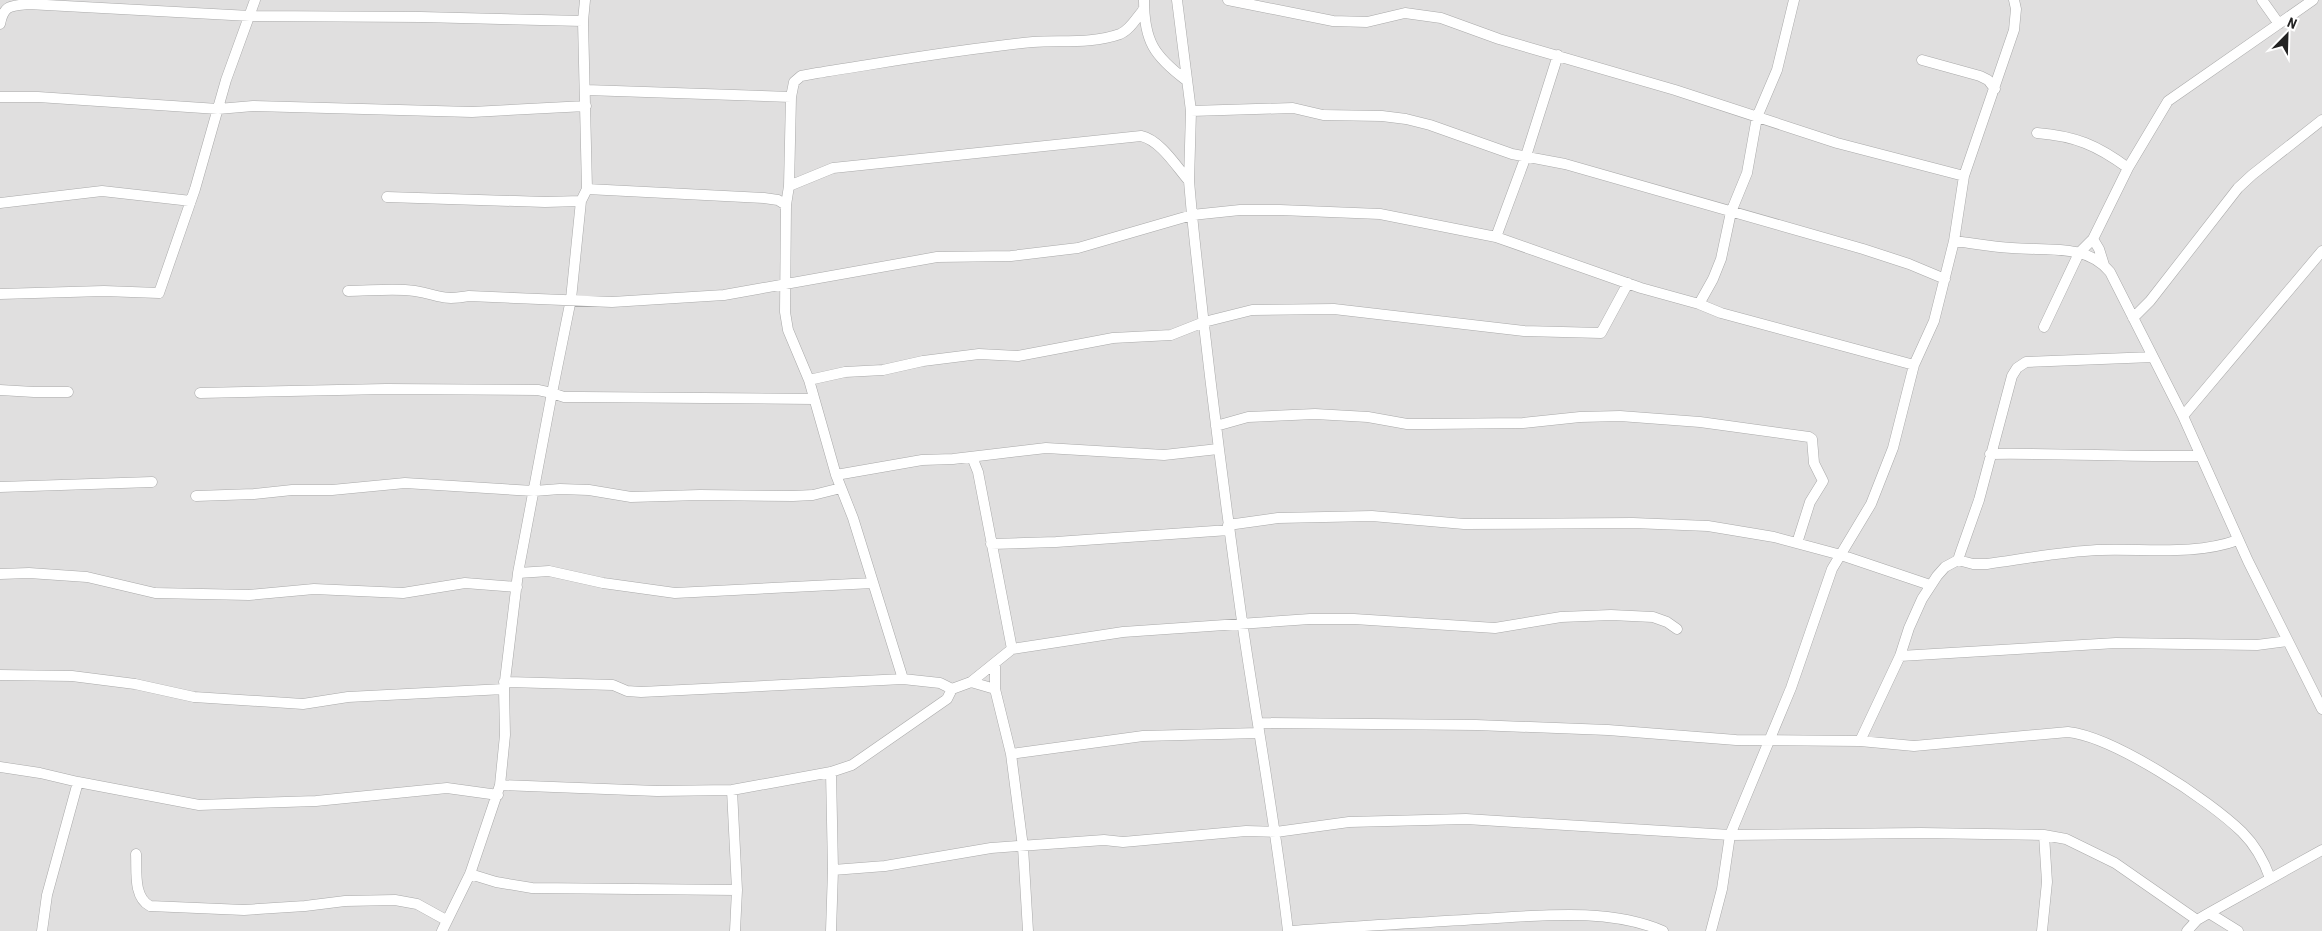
<svg xmlns="http://www.w3.org/2000/svg" width="2322" height="931" viewBox="0 0 2322 931" font-family="'Roboto Condensed',sans-serif">
<rect width="100%" height="100%" fill="#f2efe9"/>
<path fill="#e0dfdf" d="M 0,0 L 2322,0 L 2322,931 L 0,931 Z"/>
<g fill="none" stroke-linecap="round" stroke-linejoin="round">
<g stroke="#a9a9a9" stroke-width="11">
<path id="minor" d="M 1144,0 C 1144,41 1154,56 1186,80
M 1177,0 L 1191,111 L 1189,181 L 1192,215 C 1206,351 1223,486 1242,621 C 1257,724 1276,827 1288,931
M 1228,0 L 1333,21 L 1367,22 L 1405,13 L 1441,18 L 1499,39 L 1675,90 L 1837,143 L 1964,176
M 2262,0 L 2279,24
M 0,24 C 4,5 10,6 28,4 L 250,16 L 421,17 L 583,21
M 1922,60 L 1980,76 L 1988,80 L 1995,89
M 586,90 L 791,97
M 0,97 L 38,97 L 218,109 L 253,106 L 472,112 L 586,106
M 1191,111 L 1293,108 L 1323,115 L 1382,116 L 1406,119 L 1430,125 L 1512,154 L 1565,164 L 1863,249 L 1909,264 L 1945,279
M 2037,133 C 2075,136 2097,145 2128,168
M 789,186 L 833,168 L 1141,136 C 1160,140 1176,166 1189,181
M 587,189 L 764,198 L 778,200 L 786,205
M 387,197 L 545,202 L 581,201
M 0,203 L 102,191 L 191,201
M 1496,237 L 1526,156 L 1558,55
M 2093,239 L 2099,249 L 2104,265
M 1954,241 C 1973,243 1992,247 2012,248 C 2046,251 2086,243 2110,272 L 2183,416 L 2248,561 L 2322,709
M 348,291 C 369,291 394,288 415,291 C 440,295 441,301 469,296 L 612,302 L 724,295 L 937,257 L 1011,256 L 1078,248 L 1192,215 L 1240,210 L 1280,210 L 1380,214 L 1496,237 L 1641,288 L 1699,304 L 1721,313 L 1914,365
M 0,294 L 104,291 L 159,293 L 195,189 L 226,80 L 255,0
M 1699,304 L 1713,279 L 1721,259 L 1731,212 L 1747,173 L 1757,117 L 1777,70 L 1794,0
M 2133,318 L 2150,301 L 2238,188 L 2252,175 L 2322,120
M 2044,327 L 2079,253 L 2093,239 L 2128,168 L 2168,101 L 2313,0
M 809,380 L 845,372 L 883,370 L 923,361 L 979,354 L 1018,356 L 1113,338 L 1171,335 L 1204,322 L 1252,310 L 1334,309 L 1524,331 L 1601,333 L 1628,283
M 0,390 L 34,392 L 68,392
M 200,393 L 386,389 L 538,390 L 552,393 L 571,299 L 581,201 L 587,189 L 583,21 L 585,0
M 2183,416 L 2322,251
M 1216,426 L 1248,417 L 1315,414 L 1368,417 L 1407,424 L 1430,424 L 1523,423 L 1580,417 L 1620,416 L 1700,422 L 1809,437 L 1812,439 L 1814,463 L 1823,481 L 1810,502 L 1797,543
M 1990,454 C 2061,453 2131,457 2201,456
M 972,457 L 978,472 L 1012,649
M 836,475 L 922,460 L 953,459 L 1046,448 L 1164,455 L 1218,449
M 0,487 L 152,482
M 196,496 L 254,494 L 292,490 L 332,490 L 405,483 L 534,491 L 560,489 L 589,490 L 631,497 L 700,495 L 793,496 L 813,495 L 841,488
M 1228,525 L 1278,518 L 1372,516 L 1464,524 L 1633,523 L 1708,526 L 1774,537 L 1841,555 L 1930,585
M 991,544 L 1056,542 L 1229,530
M 1958,560 L 1973,564 L 1987,564 C 2023,559 2060,552 2097,550 C 2143,548 2194,556 2238,540
M 518,573 L 549,571 L 603,583 L 675,593 L 873,583
M 0,574 L 29,573 L 87,577 L 155,593 L 249,595 L 314,589 L 403,593 L 465,583 L 517,587
M 1900,656 L 2116,643 L 2257,645 L 2288,641
M 995,664 L 995,689 L 1011,754 L 1023,847 L 1028,931
M 0,675 L 72,676 L 135,684 L 194,697 L 303,704 L 348,697 L 504,689
M 903,679 L 853,518 L 836,475 L 809,380 L 788,330 L 785,312 L 786,205 L 789,186 L 791,97 L 794,82 L 801,76 L 817,73 C 888,62 960,49 1033,42 C 1061,40 1092,44 1120,34 C 1130,30 1137,17 1144,9
M 504,682 L 613,685 L 627,691 L 641,692 L 903,679 L 940,683 L 952,689
M 971,682 L 995,689
M 1258,723 L 1476,725 L 1608,730 L 1736,740 L 1860,741 L 1914,746 L 2068,732 C 2114,737 2208,799 2242,832 C 2255,845 2264,861 2270,878
M 1860,741 L 1900,656 L 1909,628 L 1922,599 L 1937,576 L 1945,567 L 1958,560 L 1961,551 L 1979,500 L 2012,376 L 2017,368 L 2026,362 L 2153,357
M 1011,754 L 1143,736 L 1259,733
M 0,767 L 40,773 L 78,782 L 199,805 L 316,801 L 447,788 L 498,795
M 500,785 L 657,791 L 732,790 L 831,772 L 852,765 L 947,699 L 952,689 L 971,682 L 1012,649 L 1123,632 L 1310,619 L 1354,619 L 1495,628 L 1561,617 L 1611,615 L 1653,617 L 1667,622 L 1677,629
M 732,790 L 737,890 L 735,931
M 136,854 C 137,871 133,897 150,906 L 244,910 L 305,906 L 345,901 L 395,900 L 417,904 L 446,920
M 833,870 L 885,866 L 991,848 L 1104,840 L 1123,842 L 1246,831 L 1276,832 L 1349,822 L 1466,819 L 1730,835 L 1921,833 L 2044,835 L 2066,839 L 2115,863 L 2197,920
M 470,874 L 496,882 L 532,888 L 737,890
M 2209,913 L 2238,931
M 42,931 L 47,895 L 78,782
M 442,931 L 470,874 L 500,785 L 505,735 L 504,689 L 518,573 L 552,393 L 564,397 L 581,397 L 814,399
M 831,931 L 833,870 L 831,772
M 1293,931 C 1355,926 1417,923 1479,919 C 1538,916 1607,907 1663,931
M 1711,931 L 1722,889 L 1730,835 L 1791,688 L 1832,569 L 1871,504 L 1893,448 L 1914,365 L 1934,321 L 1954,241 L 1964,176 L 2014,30 L 2016,9 L 2014,0
M 2042,931 L 2047,882 L 2044,835
M 2187,931 L 2197,920 L 2209,913 L 2322,850"/>
</g>
<use href="#minor" stroke="#fff" stroke-width="10"/>
</g>
<g transform="translate(2287 35) rotate(23)" stroke="#ffffff" stroke-width="4" paint-order="stroke">
<path d="M0-4L9 19L0 12L-9 19Z" fill="#222222"/>
<text y="-8" font-size="14" font-weight="bold" text-anchor="middle" fill="#222222">N</text>
</g>
</svg>
